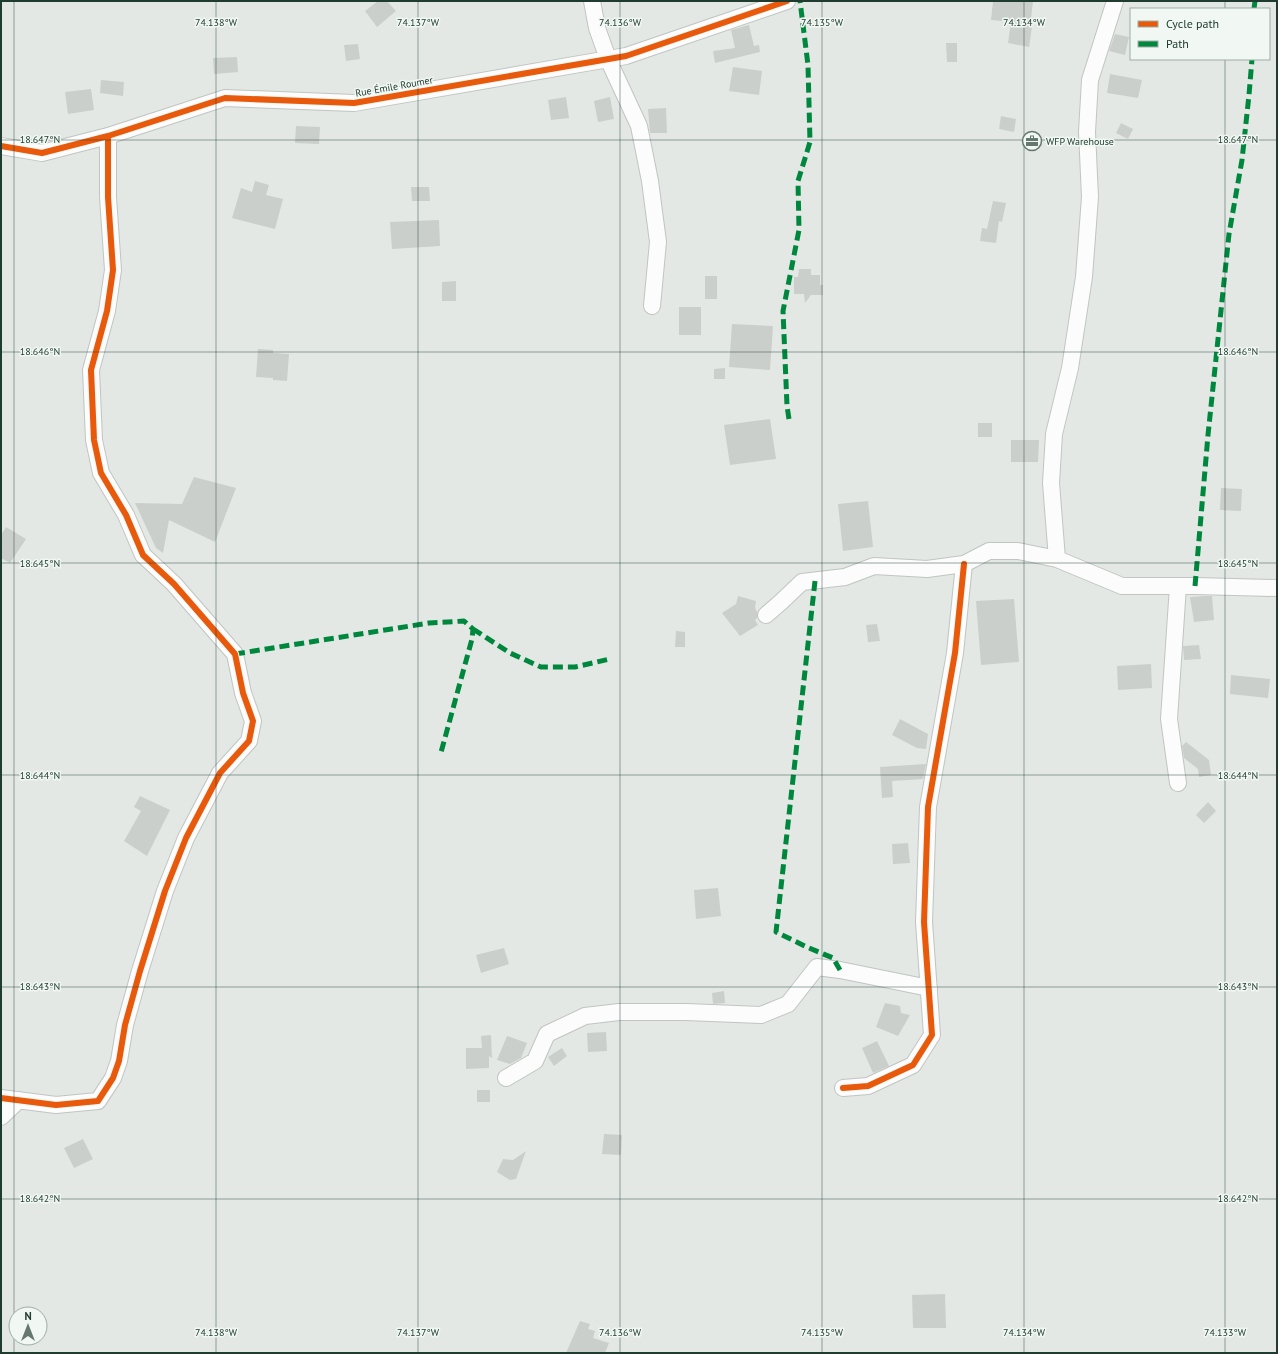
<svg xmlns="http://www.w3.org/2000/svg" width="1278" height="1354" viewBox="0 0 1278 1354" font-family="'PT Sans',sans-serif">
<rect width="100%" height="100%" fill="#e3e8e5"/>
<path fill="#cacfcc" d="M 378,1 L 387,1 L 396,11 L 377,27 L 365,11 Z
M 993,1 L 1033,1 L 1031,19 L 1033,20 L 1029,47 L 1008,43 L 1011,22 L 991,20 Z
M 749,25 L 754,46 L 759,45 L 760,52 L 715,63 L 713,51 L 735,48 L 731,30 Z
M 1115,34 L 1129,37 L 1125,55 L 1109,51 Z
M 946,43 L 957,43 L 957,62 L 947,62 Z
M 358,44 L 360,59 L 346,61 L 344,45 Z
M 237,57 L 238,72 L 214,74 L 213,58 Z
M 733,67 L 762,71 L 759,95 L 729,91 Z
M 1110,74 L 1142,80 L 1138,98 L 1107,93 Z
M 101,80 L 124,82 L 123,96 L 100,93 Z
M 91,89 L 94,110 L 68,114 L 65,92 Z
M 566,97 L 569,118 L 551,120 L 548,100 Z
M 610,97 L 614,119 L 598,122 L 594,101 Z
M 666,108 L 667,133 L 650,133 L 648,109 Z
M 1001,116 L 1016,119 L 1014,132 L 999,129 Z
M 1121,123 L 1133,129 L 1128,139 L 1116,133 Z
M 296,126 L 320,127 L 319,144 L 295,143 Z
M 255,181 L 269,185 L 266,195 L 283,199 L 275,229 L 232,218 L 241,188 L 252,192 Z
M 411,187 L 429,187 L 430,201 L 412,201 Z
M 993,201 L 1006,203 L 1002,222 L 999,221 L 996,243 L 980,241 L 982,228 L 987,229 Z
M 439,220 L 440,246 L 392,249 L 390,222 Z
M 799,269 L 811,269 L 811,275 L 820,275 L 820,285 L 823,285 L 823,295 L 811,295 L 805,303 L 804,294 L 794,294 L 794,277 L 798,277 Z
M 705,276 L 717,276 L 717,299 L 705,299 Z
M 456,281 L 456,301 L 442,301 L 442,282 Z
M 679,307 L 701,307 L 701,335 L 679,335 Z
M 732,324 L 773,326 L 770,370 L 729,367 Z
M 258,349 L 273,350 L 273,353 L 289,354 L 287,381 L 273,380 L 273,378 L 256,377 Z
M 725,368 L 725,379 L 714,379 L 714,369 Z
M 770,419 L 776,459 L 730,465 L 724,425 Z
M 978,423 L 992,423 L 992,437 L 978,437 Z
M 1011,440 L 1039,440 L 1038,462 L 1011,462 Z
M 194,477 L 236,488 L 215,542 L 169,520 L 163,553 L 156,548 L 135,503 L 182,504 Z
M 1221,488 L 1242,489 L 1241,511 L 1220,510 Z
M 868,501 L 873,547 L 843,551 L 838,504 Z
M 6,527 L 26,539 L 10,563 L 1,558 L 1,535 Z
M 738,596 L 756,601 L 755,608 L 757,612 L 757,618 L 755,620 L 758,625 L 740,636 L 722,613 L 736,604 Z
M 1204,596 L 1212,596 L 1214,620 L 1194,622 L 1190,597 Z
M 1014,599 L 1019,662 L 981,665 L 976,601 Z
M 877,624 L 880,641 L 868,642 L 866,625 Z
M 676,631 L 685,632 L 685,647 L 675,647 Z
M 1199,645 L 1201,659 L 1184,660 L 1183,646 Z
M 1151,664 L 1152,688 L 1118,690 L 1117,666 Z
M 1231,675 L 1270,679 L 1268,698 L 1230,694 Z
M 900,719 L 928,734 L 926,749 L 917,748 L 892,735 Z
M 1186,742 L 1209,760 L 1211,775 L 1199,777 L 1198,769 L 1184,758 L 1182,746 Z
M 926,764 L 923,779 L 892,781 L 893,797 L 882,798 L 880,767 Z
M 140,796 L 170,810 L 147,856 L 124,841 L 141,811 L 134,807 Z
M 1208,802 L 1216,811 L 1204,823 L 1196,815 Z
M 908,843 L 910,863 L 893,864 L 892,844 Z
M 718,888 L 721,916 L 696,919 L 694,890 Z
M 504,948 L 509,964 L 481,973 L 476,955 Z
M 724,991 L 725,1003 L 713,1004 L 712,993 Z
M 885,1003 L 900,1006 L 901,1013 L 910,1015 L 898,1036 L 876,1027 Z
M 606,1032 L 607,1051 L 588,1052 L 587,1033 Z
M 491,1035 L 492,1058 L 489,1056 L 489,1068 L 466,1069 L 466,1048 L 482,1048 L 481,1036 Z
M 507,1036 L 527,1043 L 521,1058 L 510,1064 L 497,1060 Z
M 877,1041 L 889,1066 L 873,1073 L 862,1048 Z
M 562,1048 L 567,1056 L 554,1066 L 548,1057 Z
M 477,1090 L 490,1090 L 490,1102 L 477,1102 Z
M 604,1134 L 622,1135 L 621,1155 L 602,1154 Z
M 83,1139 L 93,1159 L 74,1168 L 64,1148 Z
M 526,1151 L 516,1179 L 510,1180 L 497,1172 L 503,1159 L 513,1160 Z
M 945,1294 L 946,1328 L 913,1328 L 912,1295 Z
M 580,1321 L 590,1324 L 588,1329 L 595,1331 L 593,1338 L 609,1343 L 605,1353 L 566,1353 Z"/>
<g fill="none" stroke-linecap="round" stroke-linejoin="round">
<g stroke="#c0c5c2" stroke-width="18">
<path id="minor" d="M 592,1 L 597,28 L 608,59 L 639,126 L 650,181 L 658,242 L 652,306
M 1,146 L 42,153 L 108,136 L 225,98 L 354,103 L 626,56 L 787,1
M 1057,559 L 1051,483 L 1054,434 L 1070,368 L 1084,277 L 1090,197 L 1087,132 L 1090,80 L 1115,1
M 1178,586 L 1169,719 L 1178,783
M 766,615 L 781,602 L 802,582 L 845,577 L 874,566 L 927,569 L 964,564 L 989,551 L 1018,551 L 1057,559 L 1122,586 L 1195,586 L 1277,588
M 506,1078 L 535,1061 L 547,1034 L 585,1016 L 619,1012 L 686,1012 L 761,1015 L 788,1004 L 817,967 L 840,970 L 929,988
M 843,1088 L 868,1086 L 913,1065 L 932,1035 L 924,922 L 928,807 L 955,653 L 964,564
M 1,1098 L 56,1105 L 98,1101 L 113,1078 L 119,1061 L 125,1025 L 140,971 L 165,891 L 186,838 L 220,773 L 249,741 L 253,721 L 243,693 L 235,654 L 174,584 L 143,555 L 126,515 L 101,473 L 94,440 L 91,370 L 107,311 L 113,270 L 108,197 L 108,136
M 1,1117 L 19,1100"/>
</g>
<use href="#minor" stroke="#fbfcfb" stroke-width="16"/>
<path stroke="#00873e" stroke-width="5" stroke-dasharray="10 5" stroke-linecap="butt" d="M 1254,9 L 1255,1
M 789,419 L 787,406 L 783,311 L 799,230 L 798,181 L 810,142 L 808,65 L 800,1
M 815,581 L 776,932 L 809,948 L 833,958 L 840,970
M 1195,586 L 1208,435 L 1229,234 L 1242,160 L 1249,95 L 1252,59
M 473,629 L 510,653 L 541,667 L 575,667 L 610,659
M 235,654 L 429,623 L 464,621 L 473,629 L 472,639 L 440,756"/>
<g stroke="#f1f8f3" stroke-width="8">
<path id="cycleway" d="M 1,146 L 42,153 L 108,136 L 225,98 L 354,103 L 626,56 L 787,1
M 843,1088 L 868,1086 L 913,1065 L 932,1035 L 924,922 L 928,807 L 955,653 L 964,564
M 1,1098 L 56,1105 L 98,1101 L 113,1078 L 119,1061 L 125,1025 L 140,971 L 165,891 L 186,838 L 220,773 L 249,741 L 253,721 L 243,693 L 235,654 L 174,584 L 143,555 L 126,515 L 101,473 L 94,440 L 91,370 L 107,311 L 113,270 L 108,197 L 108,136"/>
</g>
<use href="#cycleway" stroke="#e8590c" stroke-width="6"/>
</g>
<path fill="none" stroke="#203c30" stroke-width="1" stroke-opacity="0.45" d="M 14,1 L 14,1353M 216,1 L 216,1353M 418,1 L 418,1353M 620,1 L 620,1353M 822,1 L 822,1353M 1024,1 L 1024,1353M 1225,1 L 1225,9M 1225,59 L 1225,1353M 1,140 L 1277,140M 1,352 L 1277,352M 1,563 L 1277,563M 1,775 L 1277,775M 1,987 L 1277,987M 1,1199 L 1277,1199"/>
<defs>
<g id="office-ring" transform="scale(1)"><circle r="9.5" fill="#f1f8f3" stroke="#64786f" stroke-width="1.5"/><path d="M-6-3h4V-5.5h4V-3h4V5H-6ZM-1-4.5V-3h2v-1.5ZM-6 0V1H6V0Z" fill="#64786f"/></g>
</defs>
<g fill-rule="evenodd">
<use href="#office-ring" x="1032" y="141"/>
</g>
<g text-anchor="middle" stroke-width="3" stroke-linejoin="round" paint-order="stroke">
<g font-size="10" fill="#203c30" stroke="#f1f8f3">
<text transform="translate(394 86) rotate(-10)" y="4">Rue Émile Roumer</text>
</g>
<g font-size="10" fill="#203c30" stroke="#f1f8f3" text-anchor="start">
<text x="1046" y="145">WFP Warehouse</text>
</g>
</g>
<g font-size="10" text-anchor="middle" fill="#203c30" stroke="#f1f8f3" stroke-width="3" stroke-linejoin="round" paint-order="stroke">
<text x="216" y="26">74.138°W</text>
<text x="418" y="26">74.137°W</text>
<text x="620" y="26">74.136°W</text>
<text x="822" y="26">74.135°W</text>
<text x="1024" y="26">74.134°W</text>
<text x="40" y="143">18.647°N</text>
<text x="1238" y="143">18.647°N</text>
<text x="40" y="355">18.646°N</text>
<text x="1238" y="355">18.646°N</text>
<text x="40" y="567">18.645°N</text>
<text x="1238" y="567">18.645°N</text>
<text x="40" y="779">18.644°N</text>
<text x="1238" y="779">18.644°N</text>
<text x="40" y="990">18.643°N</text>
<text x="1238" y="990">18.643°N</text>
<text x="40" y="1202">18.642°N</text>
<text x="1238" y="1202">18.642°N</text>
<text x="216" y="1336">74.138°W</text>
<text x="418" y="1336">74.137°W</text>
<text x="620" y="1336">74.136°W</text>
<text x="822" y="1336">74.135°W</text>
<text x="1024" y="1336">74.134°W</text>
<text x="1225" y="1336">74.133°W</text>
</g>
<rect width="1278" height="1354" fill="none" stroke="#203c30" stroke-width="4"/>
<rect x="1130" y="8" width="140" height="52" fill="#f1f8f3" stroke="#9dada5"/>
<rect x="1138" y="21" width="20" height="6" fill="#e8590c" stroke="#9dada5"/>
<text x="1166" y="28" font-size="12" fill="#203c30">Cycle path</text>
<rect x="1138" y="41" width="20" height="6" fill="#00873e" stroke="#9dada5"/>
<text x="1166" y="48" font-size="12" fill="#203c30">Path</text>
<g transform="translate(28 1326)"><circle r="19" fill="#f1f8f3" stroke="#9dada5"/>
<path d="M0-3L7 15L0 10L-7 15Z" fill="#64786f"/>
<text y="-6" font-size="11" font-weight="bold" text-anchor="middle" fill="#203c30">N</text>
</g>
</svg>
